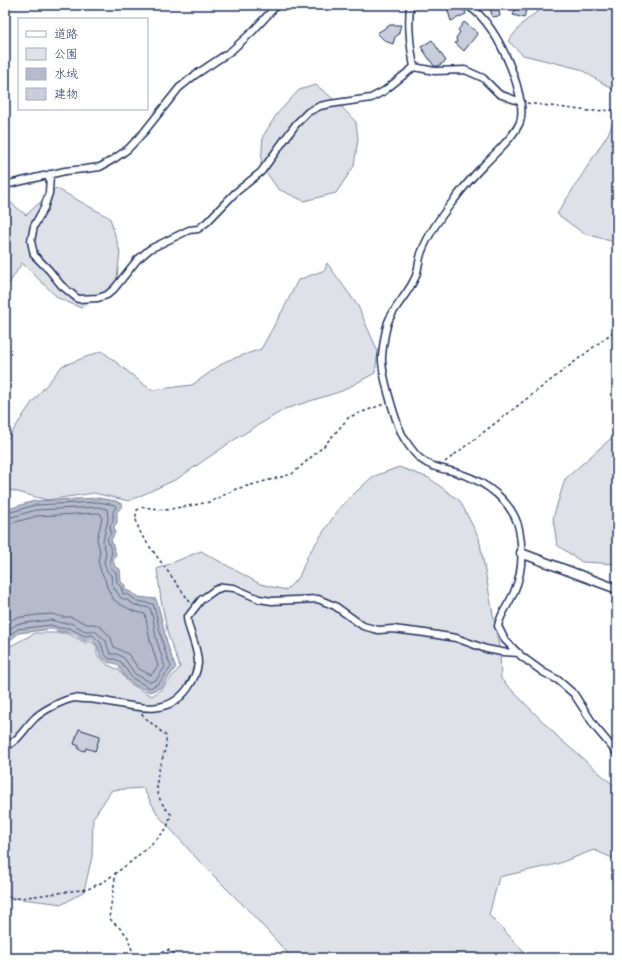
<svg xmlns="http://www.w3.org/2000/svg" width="622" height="963" viewBox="0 0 622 963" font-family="Mynerve,'Klee One',sans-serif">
<rect width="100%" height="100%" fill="#fff"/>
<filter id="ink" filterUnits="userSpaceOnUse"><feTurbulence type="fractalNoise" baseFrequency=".025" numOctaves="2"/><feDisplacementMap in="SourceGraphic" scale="8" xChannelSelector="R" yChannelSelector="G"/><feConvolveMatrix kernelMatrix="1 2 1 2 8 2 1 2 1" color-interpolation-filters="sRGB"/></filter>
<g filter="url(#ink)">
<path fill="#dee1e7" stroke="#7c88a2" d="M 546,5 L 617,5 L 617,92 L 580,69 L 523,55 L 508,41 L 524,22 Z
M 316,85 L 336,101 L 356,122 L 358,139 L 354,166 L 336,193 L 304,201 L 278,189 L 261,165 L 263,136 L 277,114 L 299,90 Z
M 617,114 L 617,243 L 583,233 L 557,214 L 608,134 Z
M 56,188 L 110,218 L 120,252 L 116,286 L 81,308 L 58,298 L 22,263 L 5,290 L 5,198 L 26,215 Z
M 327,263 L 358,306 L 378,352 L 375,373 L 342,391 L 285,409 L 237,438 L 177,479 L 129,501 L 94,493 L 47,500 L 10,490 L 5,485 L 5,443 L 30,405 L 62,366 L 102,351 L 151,390 L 192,385 L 226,361 L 261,349 L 286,304 L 298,280 L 325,270 Z
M 617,433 L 617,564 L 582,562 L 557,545 L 553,518 L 565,479 Z
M 399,467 L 429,478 L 460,501 L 479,538 L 500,652 L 501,679 L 560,739 L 617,788 L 617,860 L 594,850 L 557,864 L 499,877 L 489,915 L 505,931 L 529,958 L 292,958 L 250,912 L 199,861 L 158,815 L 143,788 L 112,790 L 93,818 L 92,857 L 84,891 L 63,904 L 5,897 L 5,649 L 35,633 L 67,633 L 86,643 L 90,641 L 97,646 L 97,655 L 108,665 L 119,670 L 129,683 L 152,696 L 163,688 L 180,667 L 168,635 L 161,600 L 157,569 L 201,551 L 260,584 L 286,590 L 299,577 L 308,555 L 340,507 L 372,477 Z"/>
<path fill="#b5bbca" stroke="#77839f" d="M 98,498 L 116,501 L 123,505 L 117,512 L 117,523 L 114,526 L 115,533 L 111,540 L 116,554 L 113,560 L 115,567 L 120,569 L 121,582 L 125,585 L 125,590 L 131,592 L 139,597 L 156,599 C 164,622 165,645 176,667 L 162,687 L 150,692 C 144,689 135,686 129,681 C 121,675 121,661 109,663 L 100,656 L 98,646 L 91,639 L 85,641 L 74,634 L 68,632 L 59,632 L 52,629 L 19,633 L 8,642 L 5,641 L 5,510 L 34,501 Z"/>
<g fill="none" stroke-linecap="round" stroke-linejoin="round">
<path stroke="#596789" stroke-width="1" d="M 5,514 L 35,505 L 98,502 L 115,505 L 116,507 L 113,512 L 113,521 L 110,526 L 111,533 L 107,539 L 112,553 C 109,561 108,567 116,572 L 117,583 L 121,587 L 123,594 L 129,595 L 137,601 L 153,604 C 157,615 158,625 161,636 C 163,647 167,657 171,667 L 159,683 L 150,688 L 132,678 L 121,662 L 115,659 L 109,659 L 104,653 L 101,643 L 93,635 L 85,636 L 69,628 L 59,628 L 51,625 L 18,629 L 5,638
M 5,519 L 36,510 L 98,507 L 107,509 L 108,520 L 103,541 L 106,553 L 104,562 L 107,571 L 111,575 L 112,585 L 121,598 L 127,600 L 135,605 L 150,608 L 153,618 L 156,638 L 165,667 L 156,680 L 150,682 L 135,674 L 124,658 L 117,654 L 111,654 L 109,651 L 106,641 L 95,631 L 85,631 L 71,623 L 61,623 L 51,620 L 17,624 L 5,632
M 5,525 L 37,516 L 97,513 L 101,514 L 102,518 L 97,539 L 100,552 L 98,561 L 101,572 L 105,579 L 107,587 L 113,599 L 118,603 L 133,611 L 145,614 L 150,640 L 158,666 L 151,675 L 139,669 L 128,654 L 114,647 L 111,638 L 101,627 L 94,624 L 87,624 L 71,617 L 62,617 L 52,614 L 37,615 L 15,618 L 5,625"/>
</g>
<path fill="#caceda" stroke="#1b2f5e" d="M 490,5 L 498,5 L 500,16 L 492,17 Z
M 517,5 L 526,5 L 524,10 L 526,10 L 524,18 L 513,15 Z
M 447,8 L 450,11 L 460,8 L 465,11 L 466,14 L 451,21 Z
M 464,22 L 478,33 L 464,51 L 455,43 L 457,42 L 456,38 L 460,32 L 458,30 Z
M 390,25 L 401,25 L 398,35 L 395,37 L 393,44 L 385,41 L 377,33 Z
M 432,40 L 446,61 L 438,66 L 434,66 L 421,47 Z
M 79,729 L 100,736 L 95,751 L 86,748 L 85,751 L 78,749 L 79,746 L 74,744 Z"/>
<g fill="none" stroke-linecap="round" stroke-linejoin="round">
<g stroke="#1b2f5e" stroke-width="9">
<path id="minor" d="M 410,5 C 408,28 410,44 414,67
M 464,5 C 492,11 529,96 520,122 C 514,137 495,153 484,165 C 473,176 463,188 454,200 C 441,216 429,233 422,251 C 418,260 419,272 414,280 C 407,295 394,307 388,322 C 385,332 383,345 382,356 C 381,373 396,425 405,440 C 409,446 416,456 422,460 C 433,469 448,469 461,474 C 486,482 513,502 519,529 C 523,550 523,572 514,592 C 509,605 501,612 498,626 L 505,640 L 521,656 L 543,672 L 558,680 L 574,694 L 596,728 L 617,753
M 414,67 L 435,71 L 465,70 L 483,78 L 499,94 L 521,102
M 50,174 L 49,193 L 44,208 L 34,226 L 31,241 L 34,255 L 49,270 L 61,285 L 78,299 L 98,298 L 107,295 L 114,289 L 137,260 L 150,249 L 189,230 L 198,229 L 207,222 L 235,193 L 261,172 L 296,124 L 308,112 L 320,106 L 330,104 L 371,98 L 384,91 L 414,67
M 5,185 L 65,171 L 85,169 L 100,167 L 114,159 L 128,149 L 144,132 L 179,88 L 195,75 L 231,51 L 252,32 L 277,5
M 5,747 C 19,741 24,728 36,717 C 44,710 63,700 74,698 C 77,698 82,699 86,699 C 121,700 163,724 188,688 C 193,681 197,672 198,663 C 198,647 189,633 187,618 L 201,600 L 215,590 L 223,587 L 234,588 L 259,599 L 272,601 L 318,599 L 335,606 L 363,626 L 378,630 L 393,629 L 425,633 L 456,638 L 486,649 L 502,652 L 519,653"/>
</g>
<g stroke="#1b2f5e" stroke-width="11">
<path id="tertiary" d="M 521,553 L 617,589"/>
</g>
<path stroke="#1b2f5e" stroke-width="1.5" stroke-dasharray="3 3" stroke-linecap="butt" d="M 527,103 L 589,111 L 617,110
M 445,462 L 617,329
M 190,602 L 142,536 C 138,527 134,519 137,510 L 144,507 L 165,510 L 210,502 L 236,489 L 292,474 L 324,446 L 349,417 L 384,404
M 116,872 L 109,918 L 127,935 L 133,953 L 137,958
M 5,900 L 88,889 L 105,881 L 132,861 L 158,838 L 167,828 L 171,814 C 155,799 154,783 161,763 C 164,753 167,746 166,736 L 141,714
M 144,958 L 168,950 L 176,954 L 179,958"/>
<use href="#minor" stroke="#fff" stroke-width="6"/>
<use href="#tertiary" stroke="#fff" stroke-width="8"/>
</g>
</g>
<rect width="622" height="963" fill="none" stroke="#fff" stroke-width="20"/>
<rect x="10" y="10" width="602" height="943" fill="none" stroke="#1b2f5e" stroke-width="1.5" filter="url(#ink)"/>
<rect x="18" y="18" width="130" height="92" fill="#ffffff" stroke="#a4acbf"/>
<rect x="26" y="31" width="20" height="6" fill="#ffffff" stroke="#a4acbf"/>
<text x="54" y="38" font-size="12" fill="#1b2f5e">道路</text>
<rect x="26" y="48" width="20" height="12" fill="#dee1e7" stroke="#a4acbf"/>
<text x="54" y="58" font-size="12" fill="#1b2f5e">公園</text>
<rect x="26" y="68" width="20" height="12" fill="#b5bbca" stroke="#a4acbf"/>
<text x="54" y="78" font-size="12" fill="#1b2f5e">水域</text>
<rect x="26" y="88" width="20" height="12" fill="#caceda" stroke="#a4acbf"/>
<text x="54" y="98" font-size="12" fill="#1b2f5e">建物</text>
</svg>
